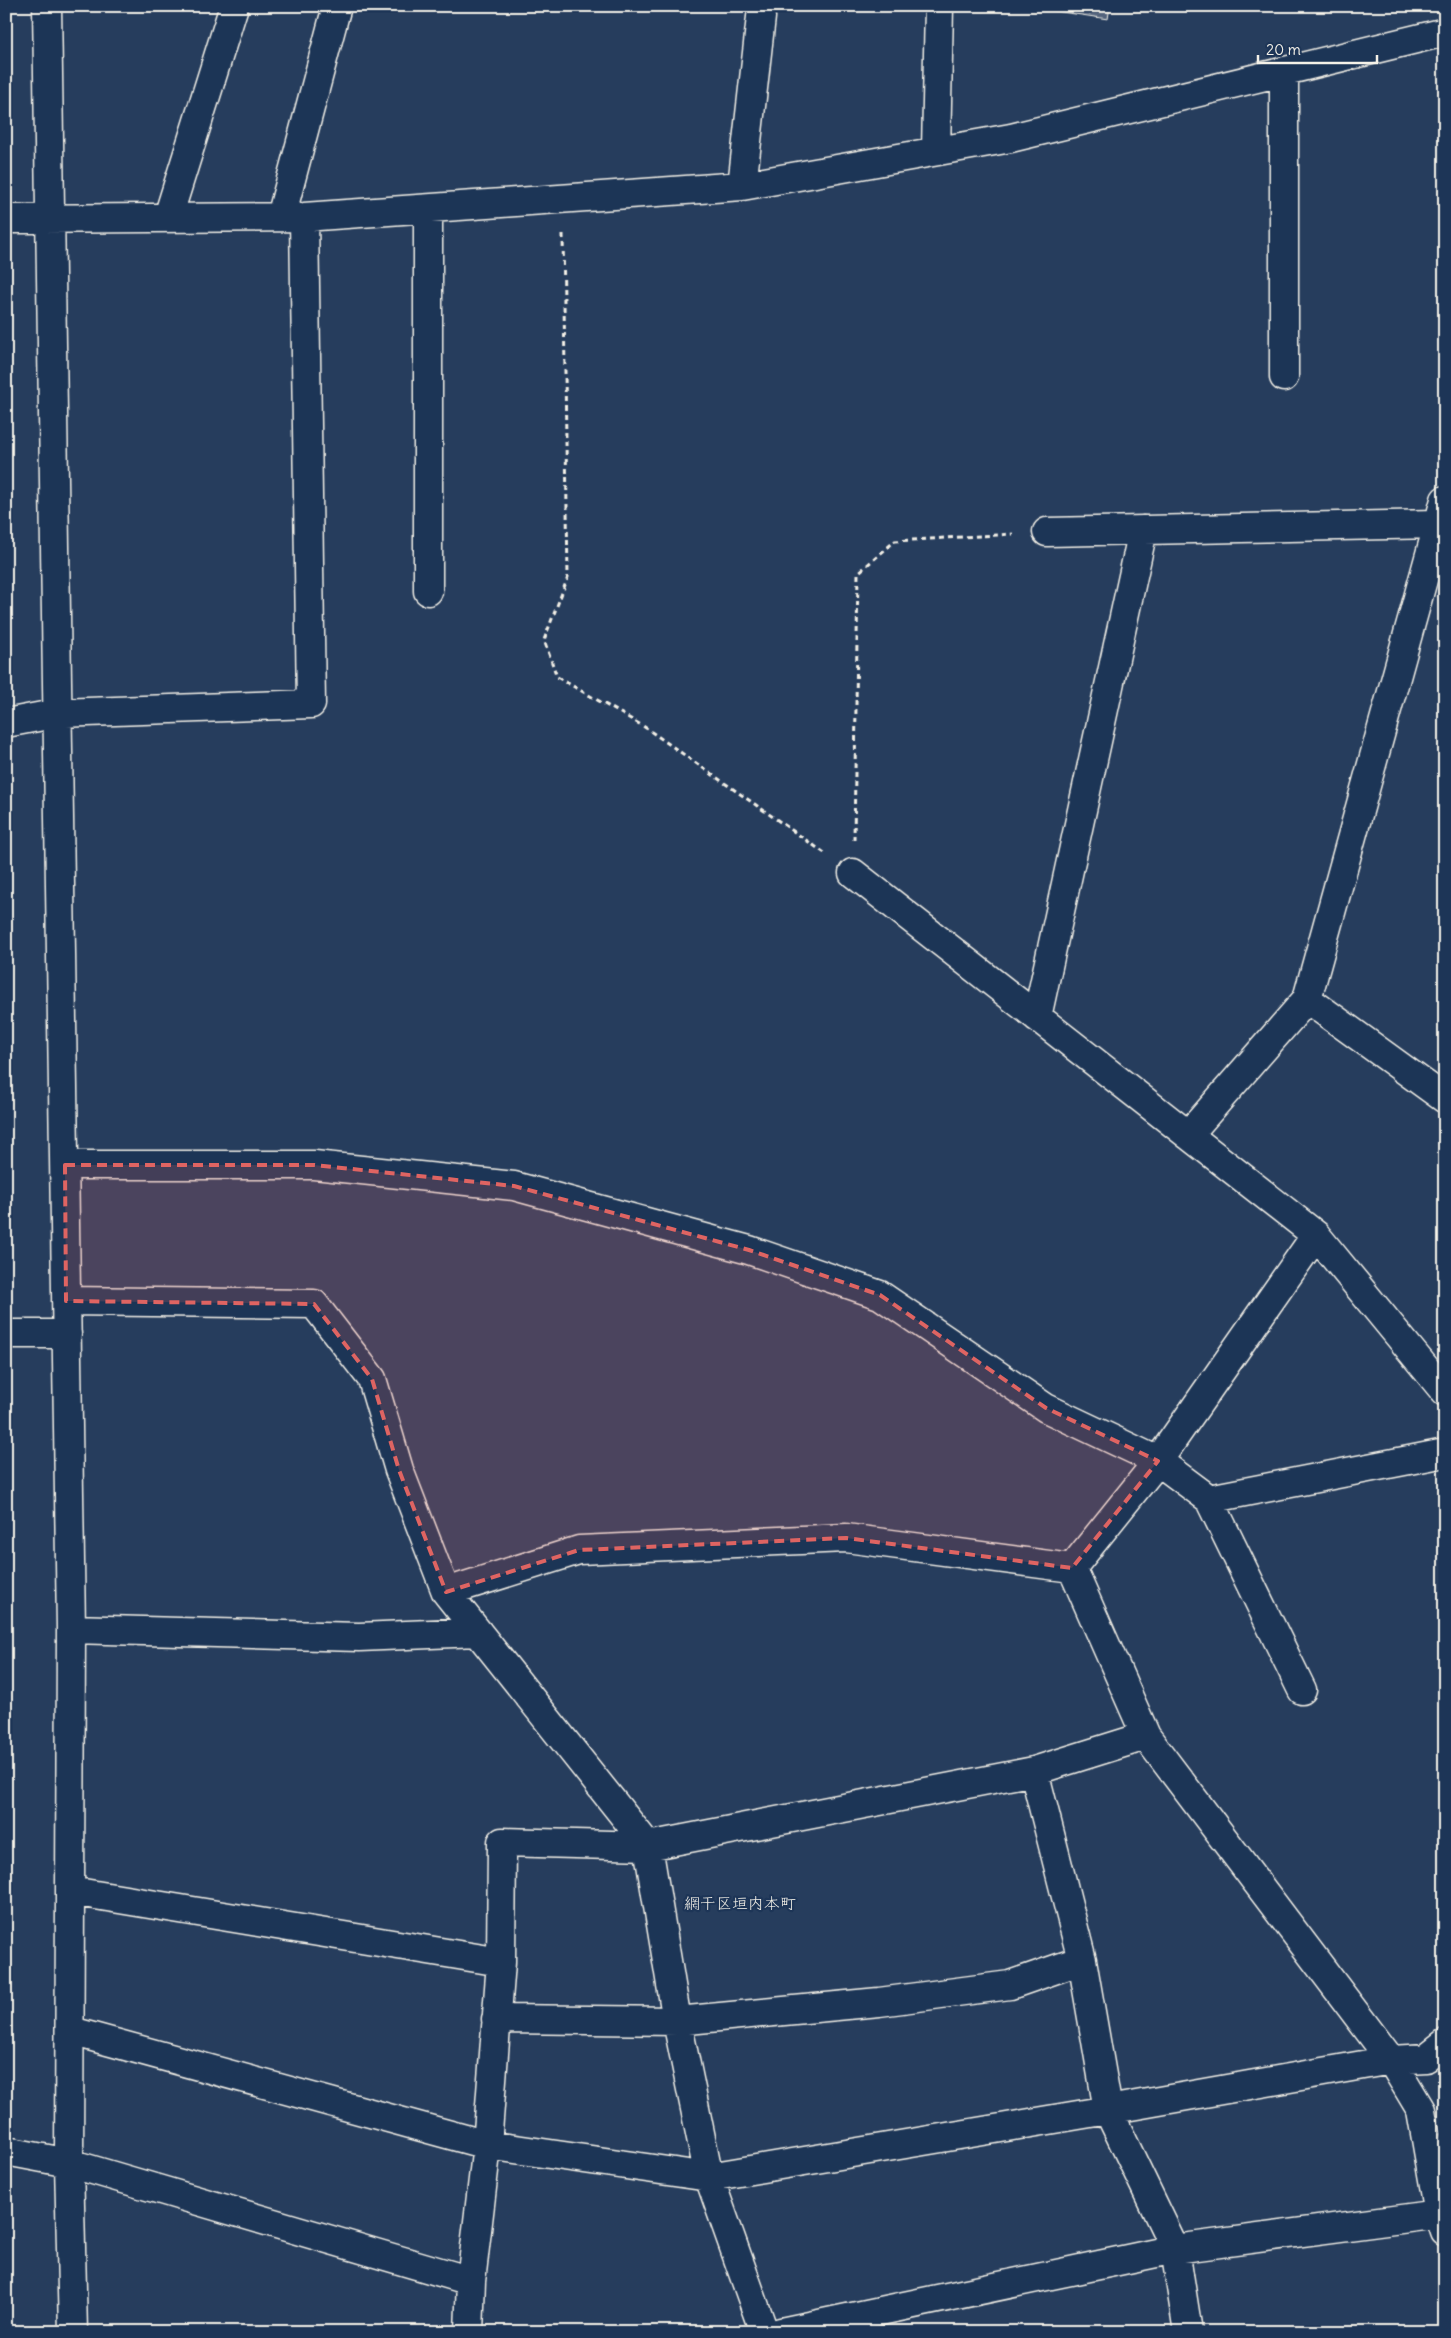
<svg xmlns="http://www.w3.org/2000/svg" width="1451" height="2338" viewBox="0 0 1451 2338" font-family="Delius,'Klee One',sans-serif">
<rect width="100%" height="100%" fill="#263d5d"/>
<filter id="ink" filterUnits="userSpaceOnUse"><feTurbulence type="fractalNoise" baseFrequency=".02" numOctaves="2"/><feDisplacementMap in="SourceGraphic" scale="10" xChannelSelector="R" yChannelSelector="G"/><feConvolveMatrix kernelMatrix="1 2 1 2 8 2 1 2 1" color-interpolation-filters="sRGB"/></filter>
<g filter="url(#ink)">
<path fill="#52647b" stroke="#f4f1e8" d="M 1055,6 L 1110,6 L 1108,19 L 1055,11 Z"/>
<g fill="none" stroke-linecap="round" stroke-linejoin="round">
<g stroke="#f4f1e8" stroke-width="31">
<path id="minor" d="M 47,6 L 71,1629 L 69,2163 L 73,2332
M 1284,71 L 1284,377
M 936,151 L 939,6
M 742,186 L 761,17
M 428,209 L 428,591
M 168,217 L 234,6
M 281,217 L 337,6
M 6,219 L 304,217 L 742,186 L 1011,138 L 1445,32
M 1047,532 L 1438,524
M 6,723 L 59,713 L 311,704 L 304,217
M 853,873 L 1316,1235 L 1445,1392
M 1307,999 L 1445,1099
M 1037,1017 L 1143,530
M 1188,1135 L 1307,999 L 1445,500
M 65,1165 L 314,1165 L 514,1186 L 749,1250 L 880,1295 L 1046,1408 L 1158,1461 L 1209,1499 L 1302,1690
M 66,1301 L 314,1304 L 372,1379 L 399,1470 L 446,1592 L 648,1846 L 677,2021 L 709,2177 L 764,2332
M 6,1334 L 67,1334
M 1209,1499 L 1445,1453
M 1072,1568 L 1158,1461 L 1316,1235
M 446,1592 L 579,1550 L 846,1538 L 1072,1568
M 71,1629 L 359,1637 L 478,1632
M 1146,1736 L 1391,2060 L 1421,2110 L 1439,2214 L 1445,2232
M 1034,1771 L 1082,1960 L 1108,2110 L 1175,2249 L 1188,2332
M 71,1891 L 501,1962
M 496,2019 L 677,2021 L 879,2002 L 1010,1985 L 1082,1960
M 71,2031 L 487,2145 L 709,2177 L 1108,2110 L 1391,2060 L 1426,2058 L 1445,2043
M 6,2151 L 69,2163 L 471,2281
M 469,2332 L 471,2281 L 487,2145 L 501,1962 L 502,1842 L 648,1846 L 1034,1771 L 1146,1736 L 1072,1568
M 781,2332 L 1175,2249 L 1439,2214"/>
</g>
<path stroke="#f4f1e8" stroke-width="3" stroke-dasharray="5 4" stroke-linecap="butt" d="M 563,234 L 568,577 L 544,640 L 557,677 L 643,726 L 826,854
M 854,840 L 858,573 L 895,541 L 1013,534"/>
<use href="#minor" stroke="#1d3557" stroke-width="28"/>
</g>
</g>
<path fill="#df6462" fill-opacity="0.2" stroke="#df6462" stroke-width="4" stroke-dasharray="10 6" stroke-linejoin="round" d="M 65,1165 L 314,1165 L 514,1186 L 749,1250 L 880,1295 L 1046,1408 L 1158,1461 L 1072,1568 L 846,1538 L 579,1550 L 446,1592 L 399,1470 L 372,1379 L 314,1304 L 66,1301 Z"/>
<g text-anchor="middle" stroke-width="4.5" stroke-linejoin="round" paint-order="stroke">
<g font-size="16" fill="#f4f1e8" stroke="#1d3557">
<text x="740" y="1909">網干区垣内本町</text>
</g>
</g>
<rect width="1451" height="2338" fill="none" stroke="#1d3557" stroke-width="25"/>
<rect x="12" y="12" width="1426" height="2313" fill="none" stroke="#f4f1e8" stroke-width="2" filter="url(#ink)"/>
<path d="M1258 55v8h119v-8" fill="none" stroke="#f4f1e8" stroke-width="2.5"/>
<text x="1266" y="55" font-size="15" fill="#f4f1e8" stroke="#1d3557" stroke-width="4" paint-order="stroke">20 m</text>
</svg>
